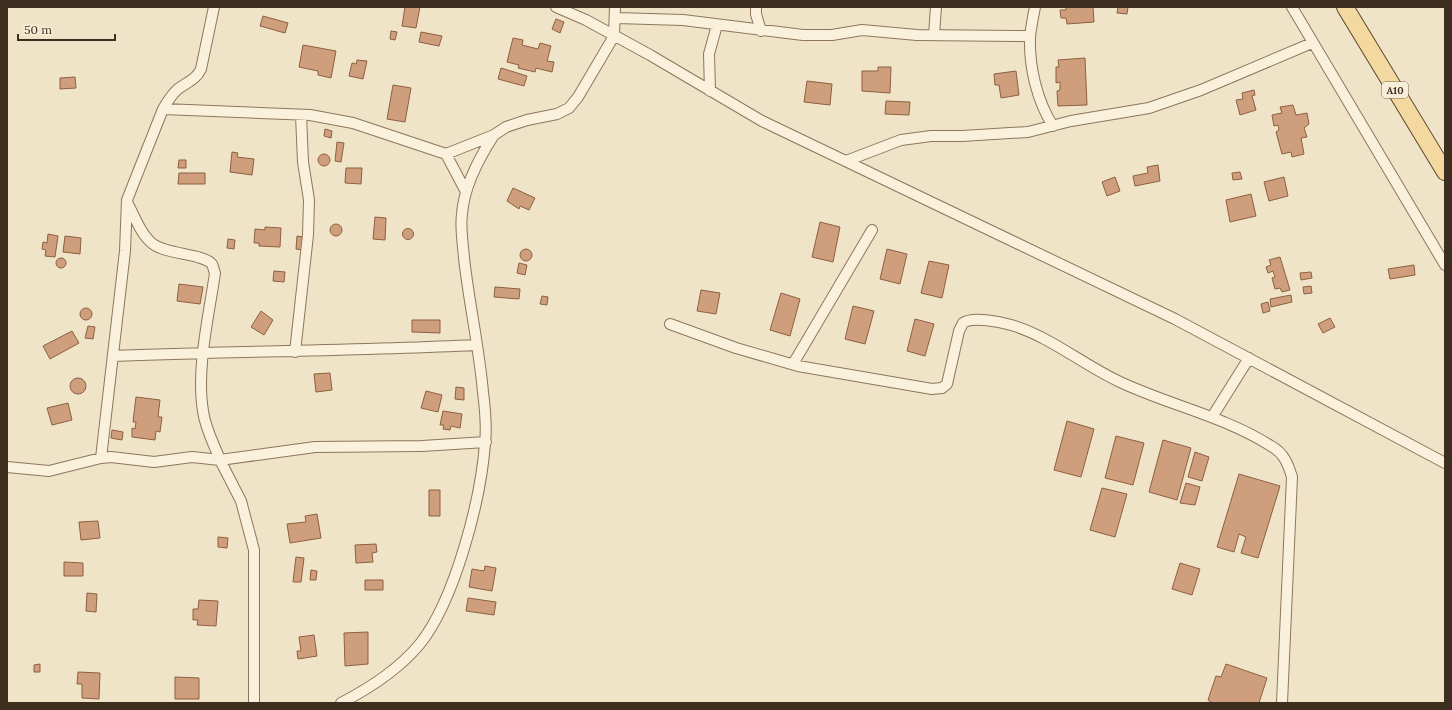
<svg xmlns="http://www.w3.org/2000/svg" width="1452" height="710" viewBox="0 0 1452 710" font-family="Lora,serif">
<rect width="100%" height="100%" fill="#f0e4c8"/>
<path fill="#cf9f7d" stroke="#8d5f41" d="M 405,7 L 420,7 L 416,28 L 402,26 Z
M 1066,7 L 1093,7 L 1094,22 L 1067,24 L 1066,18 L 1061,18 L 1060,10 L 1066,10 Z
M 1118,7 L 1128,7 L 1127,14 L 1117,13 Z
M 263,16 L 288,23 L 285,33 L 260,26 Z
M 556,19 L 564,22 L 560,33 L 552,29 Z
M 391,31 L 397,32 L 395,40 L 390,39 Z
M 421,32 L 442,36 L 439,46 L 419,42 Z
M 513,38 L 523,40 L 522,45 L 538,49 L 540,43 L 551,46 L 547,61 L 554,62 L 552,72 L 536,68 L 535,72 L 518,68 L 519,65 L 507,62 Z
M 303,45 L 336,51 L 331,78 L 318,75 L 318,71 L 299,67 Z
M 1085,58 L 1087,105 L 1058,106 L 1057,91 L 1060,90 L 1060,82 L 1056,83 L 1056,67 L 1059,67 L 1058,60 Z
M 357,60 L 367,61 L 363,79 L 349,76 L 352,63 L 356,64 Z
M 878,67 L 891,67 L 890,93 L 862,91 L 862,71 L 878,71 Z
M 501,68 L 527,76 L 524,86 L 498,79 Z
M 1016,71 L 1019,95 L 1001,98 L 999,85 L 995,85 L 994,74 Z
M 75,77 L 76,88 L 60,89 L 60,78 Z
M 807,81 L 832,84 L 830,105 L 804,102 Z
M 393,85 L 411,88 L 405,122 L 387,119 Z
M 1254,90 L 1255,95 L 1252,96 L 1256,110 L 1240,115 L 1236,100 L 1243,99 L 1242,93 Z
M 886,101 L 910,102 L 909,115 L 885,114 Z
M 1293,105 L 1296,115 L 1307,113 L 1309,124 L 1304,128 L 1307,137 L 1301,138 L 1304,154 L 1292,157 L 1291,152 L 1282,154 L 1276,132 L 1279,130 L 1278,125 L 1274,126 L 1272,115 L 1282,113 L 1280,107 Z
M 325,129 L 332,131 L 331,138 L 324,136 Z
M 337,142 L 344,143 L 341,162 L 335,161 Z
M 232,152 L 238,153 L 237,157 L 254,159 L 252,175 L 230,172 Z
M318 160a6 6 0 1 1 12 0a6 6 0 1 1-12 0Z
M 179,160 L 186,160 L 186,168 L 178,168 Z
M 1158,165 L 1160,181 L 1135,186 L 1133,176 L 1148,173 L 1147,167 Z
M 346,168 L 362,168 L 361,184 L 345,183 Z
M 1240,172 L 1242,179 L 1233,180 L 1232,173 Z
M 179,173 L 205,173 L 205,184 L 178,184 Z
M 1115,177 L 1120,191 L 1107,196 L 1102,182 Z
M 1284,177 L 1288,196 L 1269,201 L 1264,182 Z
M 513,188 L 535,198 L 529,210 L 520,206 L 519,209 L 507,201 Z
M 1251,194 L 1256,216 L 1230,222 L 1226,200 Z
M 375,217 L 386,218 L 385,240 L 373,239 Z
M 820,222 L 840,227 L 833,262 L 812,257 Z
M330 230a6 6 0 1 1 12 0a6 6 0 1 1-12 0Z
M 265,227 L 281,228 L 280,247 L 259,246 L 259,243 L 254,243 L 255,229 L 265,230 Z
M402.5 234a5.5 5.5 0 1 1 11 0a5.5 5.5 0 1 1-11 0Z
M 48,234 L 58,236 L 55,257 L 45,256 L 46,250 L 42,249 L 43,242 L 47,243 Z
M 65,236 L 81,238 L 80,254 L 63,252 Z
M 297,236 L 304,237 L 303,250 L 296,249 Z
M 228,239 L 235,240 L 234,249 L 227,248 Z
M520 255a6 6 0 1 1 12 0a6 6 0 1 1-12 0Z
M 887,249 L 907,254 L 900,284 L 880,279 Z
M 1280,257 L 1290,290 L 1282,292 L 1280,288 L 1275,289 L 1272,278 L 1275,277 L 1273,271 L 1268,273 L 1266,267 L 1271,265 L 1269,260 Z
M56 263a5 5 0 1 1 10 0a5 5 0 1 1-10 0Z
M 929,261 L 949,265 L 942,298 L 921,293 Z
M 519,263 L 527,265 L 525,275 L 517,273 Z
M 1414,265 L 1415,275 L 1390,279 L 1388,269 Z
M 274,271 L 285,272 L 284,282 L 273,281 Z
M 1311,272 L 1312,278 L 1301,280 L 1300,273 Z
M 179,284 L 203,287 L 200,304 L 177,301 Z
M 1311,286 L 1312,293 L 1304,294 L 1303,287 Z
M 495,287 L 520,289 L 519,299 L 494,297 Z
M 701,290 L 720,293 L 716,314 L 697,311 Z
M 781,293 L 800,299 L 790,336 L 770,330 Z
M 1291,295 L 1292,302 L 1271,307 L 1270,299 Z
M 542,296 L 548,297 L 547,305 L 540,304 Z
M 1268,302 L 1270,311 L 1263,313 L 1261,304 Z
M 853,306 L 874,311 L 865,344 L 845,339 Z
M80 314a6 6 0 1 1 12 0a6 6 0 1 1-12 0Z
M 261,311 L 273,320 L 264,335 L 251,327 Z
M 1330,318 L 1335,327 L 1323,333 L 1318,324 Z
M 915,319 L 934,324 L 925,356 L 907,351 Z
M 412,320 L 440,320 L 440,333 L 412,332 Z
M 88,326 L 95,327 L 93,339 L 85,338 Z
M 72,331 L 79,343 L 50,359 L 43,346 Z
M 330,373 L 332,390 L 316,392 L 314,374 Z
M70 386a8 8 0 1 1 16 0a8 8 0 1 1-16 0Z
M 456,387 L 464,388 L 464,400 L 455,399 Z
M 426,391 L 442,395 L 438,412 L 421,408 Z
M 136,397 L 160,400 L 158,417 L 162,417 L 160,432 L 156,431 L 155,440 L 132,437 L 132,428 L 135,429 L 136,422 L 133,422 Z
M 68,403 L 72,420 L 52,425 L 47,408 Z
M 443,411 L 462,414 L 460,428 L 451,426 L 450,430 L 443,429 L 444,425 L 440,425 Z
M 1067,421 L 1094,429 L 1081,477 L 1054,470 Z
M 112,430 L 123,432 L 122,440 L 111,438 Z
M 1116,436 L 1144,443 L 1133,485 L 1105,478 Z
M 1163,440 L 1191,448 L 1177,500 L 1149,492 Z
M 1195,452 L 1209,457 L 1202,481 L 1188,477 Z
M 1239,474 L 1280,486 L 1258,558 L 1241,553 L 1246,537 L 1239,534 L 1234,552 L 1217,547 Z
M 1186,483 L 1200,487 L 1195,505 L 1180,503 Z
M 1102,488 L 1127,494 L 1115,537 L 1090,530 Z
M 429,490 L 440,490 L 440,516 L 429,516 Z
M 317,514 L 321,538 L 290,543 L 287,524 L 306,522 L 305,516 Z
M 98,521 L 100,538 L 81,540 L 79,522 Z
M 218,537 L 228,538 L 227,548 L 218,547 Z
M 376,544 L 377,552 L 372,553 L 373,562 L 356,563 L 355,545 Z
M 296,557 L 304,558 L 301,582 L 293,582 Z
M 64,562 L 83,563 L 83,576 L 64,576 Z
M 1180,563 L 1200,569 L 1192,595 L 1172,589 Z
M 485,566 L 496,568 L 492,591 L 469,587 L 472,569 L 484,571 Z
M 311,570 L 317,571 L 316,580 L 310,580 Z
M 365,580 L 383,580 L 383,590 L 365,590 Z
M 87,593 L 97,594 L 96,612 L 86,611 Z
M 468,598 L 496,602 L 494,615 L 466,611 Z
M 199,600 L 218,601 L 216,626 L 197,625 L 198,620 L 193,620 L 193,609 L 198,609 Z
M 368,632 L 368,664 L 345,666 L 344,633 Z
M 314,635 L 317,656 L 298,659 L 297,651 L 301,651 L 299,637 Z
M 40,664 L 40,672 L 34,672 L 34,665 Z
M 1226,664 L 1267,678 L 1259,703 L 1213,703 L 1208,700 L 1216,676 L 1221,677 Z
M 78,672 L 100,673 L 99,699 L 82,698 L 82,684 L 77,684 Z
M 175,677 L 199,678 L 199,699 L 175,699 Z"/>
<g fill="none" stroke-linecap="round" stroke-linejoin="round">
<g stroke="#8d765c" stroke-width="12">
<path id="minor" d="M 556,7 L 586,20 L 650,55 L 762,121 L 1175,319 L 1445,463
M 756,7 L 756,14 L 761,31
M 1035,7 C 1033,17 1031,28 1030,37 C 1029,67 1037,101 1053,126
M 1292,7 L 1445,265
M 616,18 L 683,20 L 803,35 L 832,35 L 862,30 L 917,35 L 1030,36
M 934,35 L 936,7
M 710,91 L 709,54 L 717,25
M 163,109 C 167,102 171,95 178,89 C 187,82 196,80 201,69 L 214,7
M 446,154 L 466,192
M 846,161 L 901,140 L 931,136 L 962,136 L 1028,132 L 1071,121 L 1149,108 L 1201,90 L 1312,43
M 127,202 C 134,215 141,235 153,244 C 168,255 202,253 212,264 C 213,266 214,271 215,273 C 209,315 196,369 203,411 C 205,428 214,444 220,460 L 315,447 L 422,446 L 486,442
M 670,324 L 736,348 L 798,366 L 932,389 L 942,388 L 947,384 L 959,331 C 960,329 962,325 963,323 C 972,316 1001,322 1011,325 C 1049,336 1082,364 1118,381 C 1168,405 1224,416 1271,446 C 1284,453 1288,464 1292,477 L 1282,703
M 295,352 L 308,235 L 309,200 L 303,162 L 301,115
M 113,356 C 234,351 355,351 476,345
M 793,364 L 872,230
M 1212,417 L 1249,358
M 101,458 L 125,251 L 127,200 L 163,109 L 310,115 L 353,123 L 446,154 L 494,135 L 506,127 L 527,120 L 557,114 L 569,108 L 578,97 L 614,36 L 615,7
M 7,467 L 49,471 L 101,458 L 111,457 L 154,462 L 192,457 L 220,460 L 241,501 L 254,550 L 254,703
M 341,703 C 370,688 398,670 419,645 C 455,601 481,499 485,443 C 487,427 485,408 483,392 C 479,347 469,303 464,258 C 463,244 460,228 462,214 C 464,186 479,158 494,135"/>
</g>
<g stroke="#5b4430" stroke-width="18">
<path id="primary" d="M 1345,7 L 1445,172"/>
</g>
<use href="#minor" stroke="#faf1dc" stroke-width="10"/>
<use href="#primary" stroke="#f3d9a0" stroke-width="16"/>
</g>
<g text-anchor="middle" stroke-width="3.5" stroke-linejoin="round" paint-order="stroke">
<rect fill="#f7eed8" stroke="#756857" stroke-width="1" x="1382" y="82" width="26" height="16" rx="3"/>
<g font-size="10" font-weight="bold" fill="#3d2e20">
<text x="1395" y="94">A10</text>
</g>
</g>
<rect width="1452" height="710" fill="none" stroke="#3d2e20" stroke-width="16"/>
<path d="M18 34v6h97v-6" fill="none" stroke="#3d2e20" stroke-width="2"/>
<text x="24" y="34" font-size="12" fill="#3d2e20" stroke="#f7eed8" stroke-width="3" paint-order="stroke">50 m</text>
</svg>
